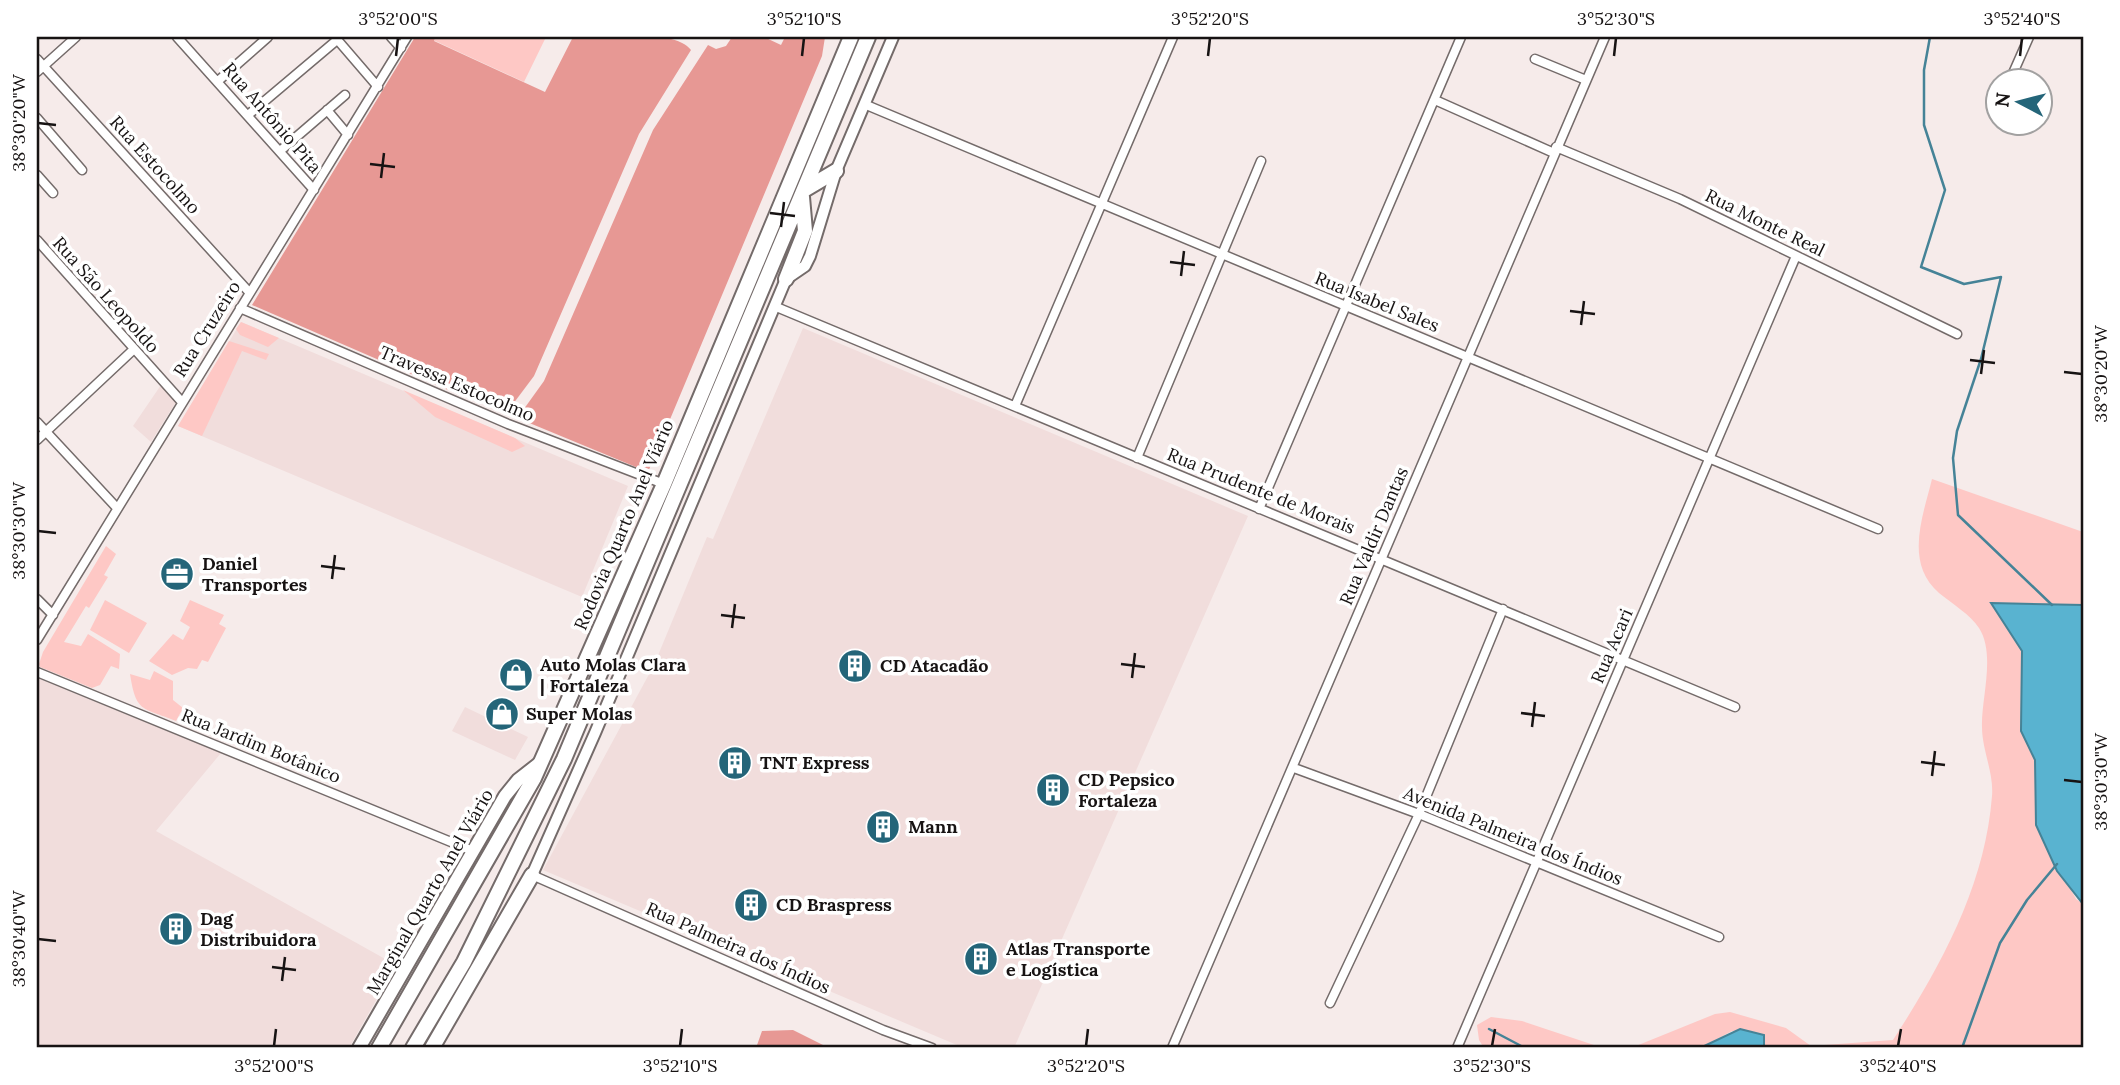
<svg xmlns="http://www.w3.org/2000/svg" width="2120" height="1085" viewBox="0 0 2120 1085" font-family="Lora,serif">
<rect width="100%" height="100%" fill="#f6ebea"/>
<path fill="#f1dddc" d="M 241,322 L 628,486 L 582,597 L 178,426 Z
M 803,328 L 1248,516 L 1014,1048 L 964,1048 L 543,870 L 654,665 L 707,537 L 713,539 Z
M 161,385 L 176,402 L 151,442 L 133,426 Z
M 37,678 L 221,753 L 156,831 L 396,965 L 349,1048 L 37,1048 Z
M 465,707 L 528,737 L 515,760 L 452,731 Z"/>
<path fill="#fec8c5" d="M 435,37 L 546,37 L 524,82 L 433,40 Z
M 241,322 L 279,338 L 268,347 L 240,335 L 236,329 Z
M 229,341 L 269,354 L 266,360 L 242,351 L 202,436 L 178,426 Z
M 403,390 L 515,438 L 525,446 L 512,452 L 435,417 Z
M 1932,479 L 2083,532 L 2083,605 L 1992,604 L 2022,651 L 2021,731 L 2035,760 L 2036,825 L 2076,899 L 2083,904 L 2083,1048 L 1764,1048 L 1764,1035 L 1732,1031 L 1700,1048 L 1631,1048 L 1715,1014 L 1730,1012 L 1786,1028 L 1811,1046 L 1893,1040 C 1941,966 1985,886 1992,796 C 1994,773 1982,750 1982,727 C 1981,699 1996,654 1979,628 C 1971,615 1951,603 1939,593 C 1904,563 1923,516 1932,479 Z
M 106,546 L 116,554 L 104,575 L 108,577 L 89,608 L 86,606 L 64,642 L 81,646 L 88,634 L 120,654 L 119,669 L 111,666 L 100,685 L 92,688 L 40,667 L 39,664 L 43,652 Z
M 105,600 L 147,623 L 129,653 L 90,630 Z
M 190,600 L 224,615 L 219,624 L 226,628 L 208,662 L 202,660 L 197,669 L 188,668 L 172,675 L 149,661 L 173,634 L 183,640 L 190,627 L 180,621 Z
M 154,671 L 173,681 L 173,700 L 183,708 L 176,721 C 142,707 136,713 130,674 L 150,680 Z
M 1491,1017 L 1522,1021 L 1603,1048 L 1484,1048 L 1479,1040 L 1477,1025 Z"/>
<path fill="#e79894" d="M 415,37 L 435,37 L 434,41 L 545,92 L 573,37 C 600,37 676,28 691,50 L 639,134 L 534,376 L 513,404 L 502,408 L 455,393 L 252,305 Z
M 732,37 L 764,37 L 781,45 L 785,37 L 825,37 L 822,56 L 648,472 L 527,422 L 521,413 L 544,381 L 653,130 L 708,45 L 716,49 L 726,46 Z
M 793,1030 L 829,1048 L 756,1048 L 762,1031 Z"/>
<path fill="#59b3d0" stroke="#458397" stroke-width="2" d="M 1991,603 L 2083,605 L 2083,904 L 2057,871 L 2036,825 L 2035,760 L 2021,731 L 2022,651 Z
M 1740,1029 L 1764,1035 L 1764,1048 L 1700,1048 Z"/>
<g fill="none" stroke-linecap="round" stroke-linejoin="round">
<path stroke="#458397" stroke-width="2.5" d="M 1930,37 L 1924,70 L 1924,125 L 1945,190 L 1921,267 L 1964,284 L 2001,277 L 1981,359 L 1957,431 L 1953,458 L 1958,515 L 2052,605
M 1489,1029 L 1525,1048
M 1962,1048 L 2000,943 L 2027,900 L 2057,864"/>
<g stroke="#746b6a" stroke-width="11">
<path id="minor" d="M 177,37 L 314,190
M 335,37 L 378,87
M 391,37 L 401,48
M 37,59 L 249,292
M 1535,59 L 1586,80
M 37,72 L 76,37
M 2010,80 L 2029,37
M 218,81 L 268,37
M 1435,100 L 1554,153
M 864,104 L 1878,529
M 327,110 L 348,135
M 248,115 L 337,40
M 37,118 L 82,170
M 1556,147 L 1680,199 L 1957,334
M 280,151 L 345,95
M 37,175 L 53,193
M 37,240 L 181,401
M 774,306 L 1735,707
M 240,308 L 508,424 L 664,484
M 1015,406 L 1173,37
M 37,422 L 117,508
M 37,440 L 133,350
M 1137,458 L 1261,161
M 1259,509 L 1461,37
M 37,599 L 53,615
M 37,640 L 407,37
M 37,672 L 473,851
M 1294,768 L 1419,814 L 1719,937
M 532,875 L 883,1030 L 932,1048
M 1330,1003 L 1419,814 L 1503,609
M 1172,1048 L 1605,37
M 1457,1048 L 1796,256"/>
</g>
<g stroke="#746b6a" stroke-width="14">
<path id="tertiary" d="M 532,875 L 595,733 L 786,279 L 805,266 L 810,256 L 836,171 L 893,37"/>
</g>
<g stroke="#746b6a" stroke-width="16">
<path id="primary" d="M 359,1048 L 505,796 L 518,780 L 541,762"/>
</g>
<g stroke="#746b6a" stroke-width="18">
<path id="trunk" d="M 804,190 L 836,171
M 786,279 L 805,231 L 802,197
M 379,1048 L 534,778 L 664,484 L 851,37
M 413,1048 L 464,962 L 564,759 L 868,37
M 432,1048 L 532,875"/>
</g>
<use href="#minor" stroke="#fff" stroke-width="8"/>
<use href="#tertiary" stroke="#fff" stroke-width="10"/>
<use href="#primary" stroke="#fff" stroke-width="12"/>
<use href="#trunk" stroke="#fff" stroke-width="14"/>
</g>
<path fill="none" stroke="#171313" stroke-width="2.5" d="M 396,56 L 398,38M 802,56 L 804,38M 1208,56 L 1210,38M 1614,56 L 1616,38M 2020,56 L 2022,38M 38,123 L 56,125M 370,164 L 395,167M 381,178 L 384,153M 770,213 L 795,216M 781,227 L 784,202M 1170,262 L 1195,265M 1181,276 L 1184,251M 1570,311 L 1595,314M 1581,325 L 1584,301M 1970,360 L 1995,363M 2064,372 L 2082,374M 1981,374 L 1984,350M 38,531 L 56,533M 321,566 L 345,569M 332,579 L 335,555M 721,615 L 745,618M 732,628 L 735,604M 1121,664 L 1145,667M 1132,678 L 1135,653M 1521,713 L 1545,716M 1532,727 L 1535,702M 1921,762 L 1945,765M 1932,776 L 1935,751M 2064,780 L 2082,782M 38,939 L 56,941M 272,967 L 296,970M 282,981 L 285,957M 274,1046 L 276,1029M 680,1046 L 682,1029M 1086,1046 L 1088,1029M 1492,1046 L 1495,1029M 1898,1046 L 1901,1029"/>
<defs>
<g id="office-disc" transform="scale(1.75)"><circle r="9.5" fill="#246579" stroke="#fff"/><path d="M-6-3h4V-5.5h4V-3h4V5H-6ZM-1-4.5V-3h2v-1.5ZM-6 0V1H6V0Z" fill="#fff"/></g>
<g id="building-disc" transform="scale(1.75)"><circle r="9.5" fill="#246579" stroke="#fff"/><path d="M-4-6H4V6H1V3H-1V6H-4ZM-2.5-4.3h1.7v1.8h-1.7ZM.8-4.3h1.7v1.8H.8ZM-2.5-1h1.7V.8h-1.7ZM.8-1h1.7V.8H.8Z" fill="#fff"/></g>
<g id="shop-disc" transform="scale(1.75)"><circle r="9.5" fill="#246579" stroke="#fff"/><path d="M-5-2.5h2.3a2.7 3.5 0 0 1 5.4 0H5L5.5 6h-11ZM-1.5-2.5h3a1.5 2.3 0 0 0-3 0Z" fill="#fff"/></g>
</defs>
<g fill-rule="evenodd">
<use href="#office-disc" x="177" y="574"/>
<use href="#building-disc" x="855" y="666"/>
<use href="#shop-disc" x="516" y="675"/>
<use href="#shop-disc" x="502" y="714"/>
<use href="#building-disc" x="735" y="763"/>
<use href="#building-disc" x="1053" y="790"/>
<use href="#building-disc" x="883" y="827"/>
<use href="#building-disc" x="751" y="905"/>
<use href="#building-disc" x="176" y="929"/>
<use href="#building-disc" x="981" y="959"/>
</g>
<g text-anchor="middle" stroke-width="7" stroke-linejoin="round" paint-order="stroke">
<g font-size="18" fill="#171313" stroke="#fff">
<text transform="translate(272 118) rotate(49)" y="6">Rua Antônio Pita</text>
<text transform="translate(155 165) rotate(48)" y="6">Rua Estocolmo</text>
<text transform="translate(1765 223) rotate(26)" y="6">Rua Monte Real</text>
<text transform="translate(106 295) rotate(48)" y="6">Rua São Leopoldo</text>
<text transform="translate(1377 302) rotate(22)" y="6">Rua Isabel Sales</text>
<text transform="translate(207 329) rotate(-58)" y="6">Rua Cruzeiro</text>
<text transform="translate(457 384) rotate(23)" y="6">Travessa Estocolmo</text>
<text transform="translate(1261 491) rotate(22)" y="6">Rua Prudente de Morais</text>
<text transform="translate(624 525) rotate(-67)" y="6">Rodovia Quarto Anel Viário</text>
<text transform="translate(1374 536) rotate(-67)" y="6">Rua Valdir Dantas</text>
<text transform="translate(1612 646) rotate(-67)" y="6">Rua Acari</text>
<text transform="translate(261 746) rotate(22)" y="6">Rua Jardim Botânico</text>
<text transform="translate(1513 836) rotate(22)" y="6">Avenida Palmeira dos Índios</text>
<text transform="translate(430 892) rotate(-60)" y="6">Marginal Quarto Anel Viário</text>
<text transform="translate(738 948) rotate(24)" y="6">Rua Palmeira dos Índios</text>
</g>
<g font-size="18" font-weight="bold" fill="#171313" stroke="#fff" text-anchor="start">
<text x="202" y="570">Daniel<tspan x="202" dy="21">Transportes</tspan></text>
<text x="540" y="671">Auto Molas Clara<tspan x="540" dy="21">| Fortaleza</tspan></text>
<text x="880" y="672">CD Atacadão</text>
<text x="526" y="720">Super Molas</text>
<text x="760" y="769">TNT Express</text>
<text x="1078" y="786">CD Pepsico<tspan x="1078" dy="21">Fortaleza</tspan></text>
<text x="908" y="833">Mann</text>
<text x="776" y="911">CD Braspress</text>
<text x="200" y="925">Dag<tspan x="200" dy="21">Distribuidora</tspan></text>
<text x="1006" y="955">Atlas Transporte<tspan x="1006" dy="21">e Logística</tspan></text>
</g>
</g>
<rect width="2120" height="1085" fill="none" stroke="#ffffff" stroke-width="77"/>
<g transform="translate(2019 102) rotate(277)"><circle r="33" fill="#ffffff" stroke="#a2a1a1" stroke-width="2"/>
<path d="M0-5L12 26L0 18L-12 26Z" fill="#246579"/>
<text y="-10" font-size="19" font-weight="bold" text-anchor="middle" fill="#171313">N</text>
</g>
<rect x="38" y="38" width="2044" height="1008" fill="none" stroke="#171313" stroke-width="2.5"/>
<g font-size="18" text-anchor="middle" fill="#171313">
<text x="398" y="25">3°52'00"S</text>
<text x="804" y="25">3°52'10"S</text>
<text x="1210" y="25">3°52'20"S</text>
<text x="1616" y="25">3°52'30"S</text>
<text x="2022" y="25">3°52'40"S</text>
<text transform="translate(19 123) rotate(-90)" y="6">38°30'20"W</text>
<text transform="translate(2101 374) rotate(-90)" y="6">38°30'20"W</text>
<text transform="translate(19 531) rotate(-90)" y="6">38°30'30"W</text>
<text transform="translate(2101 782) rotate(-90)" y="6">38°30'30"W</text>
<text transform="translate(19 939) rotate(-90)" y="6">38°30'40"W</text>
<text x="274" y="1072">3°52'00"S</text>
<text x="680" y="1072">3°52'10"S</text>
<text x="1086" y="1072">3°52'20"S</text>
<text x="1492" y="1072">3°52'30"S</text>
<text x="1898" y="1072">3°52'40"S</text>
</g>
</svg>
